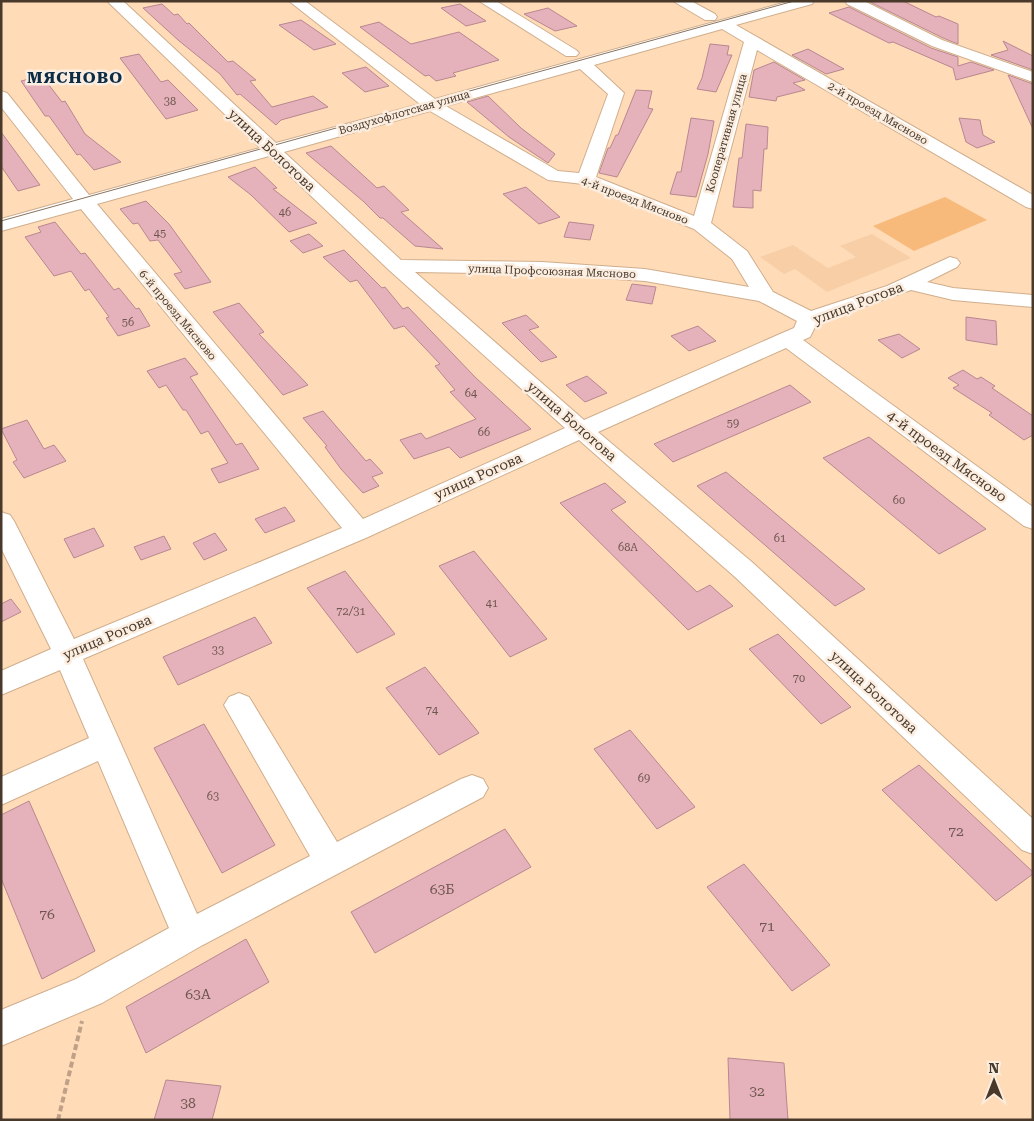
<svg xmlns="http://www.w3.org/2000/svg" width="1034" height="1121" viewBox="0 0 1034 1121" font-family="'Roboto Serif',serif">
<rect width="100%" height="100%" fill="#ffdbb8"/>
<path fill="#f7cea5" d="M 872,234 L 911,258 L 827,292 L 795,269 L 784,274 L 760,257 L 793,245 L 828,268 L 856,257 L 840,246 Z"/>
<path fill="#f7ba7a" d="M 945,197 L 987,220 L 914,251 L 873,226 Z"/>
<path fill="#e5b2bb" stroke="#b88790" d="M 903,1 L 936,17 L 939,16 L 958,24 L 958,44 L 943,38 L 870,2 Z
M 162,4 L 174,15 L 178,14 L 187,24 L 189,23 L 228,62 L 233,61 L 256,80 L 250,81 L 272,107 L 313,96 L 328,107 L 281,120 L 276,125 L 240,94 L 237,95 L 220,74 L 178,40 L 143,8 Z
M 460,4 L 486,21 L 466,26 L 441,8 Z
M 849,7 L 931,48 L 958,57 L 958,66 L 971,62 L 994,70 L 956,80 L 953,68 L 893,42 L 889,43 L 829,13 Z
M 548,8 L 577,26 L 555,31 L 524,14 Z
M 301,20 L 336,44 L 314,50 L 279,25 Z
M 379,22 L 411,44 L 459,32 L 499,60 L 453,73 L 456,76 L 436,81 L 429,75 L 425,76 L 360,27 Z
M 1003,41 L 1033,56 L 1033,70 L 991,55 L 1008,50 Z
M 710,44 L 729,46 L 727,55 L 732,55 L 716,92 L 697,89 L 702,78 Z
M 808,49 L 844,69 L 826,74 L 792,55 Z
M 139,54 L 161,82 L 168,80 L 198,110 L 166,119 L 120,58 Z
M 774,62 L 805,80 L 793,83 L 805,90 L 777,97 L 776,101 L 749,97 L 754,70 Z
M 366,67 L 389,86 L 365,92 L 342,73 Z
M 1008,75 L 1033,84 L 1033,129 Z
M 42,76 L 62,102 L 65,101 L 85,134 L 121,162 L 94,170 L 80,154 L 77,155 L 49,116 L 45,116 L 21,81 Z
M 636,90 L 652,91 L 648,108 L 653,109 L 617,177 L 599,173 L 608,148 L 610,148 L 616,135 L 618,135 Z
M 488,96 L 521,128 L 555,154 L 548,163 L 509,137 L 467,102 Z
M 691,118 L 714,121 L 708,154 L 696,197 L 670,194 L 677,172 L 681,172 Z
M 959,118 L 980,120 L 983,135 L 995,142 L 977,148 L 966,142 Z
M 746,124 L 768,127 L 767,149 L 764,149 L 761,191 L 753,190 L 753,208 L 733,207 L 739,158 L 742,158 Z
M 1,132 L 40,185 L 18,191 L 1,166 Z
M 331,146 L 377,188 L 384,186 L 409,210 L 401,212 L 443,249 L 415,246 L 383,218 L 380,218 L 363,201 L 306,153 Z
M 255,167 L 277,188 L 273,189 L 317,223 L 289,232 L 251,195 L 228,177 Z
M 526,187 L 560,217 L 539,224 L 503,194 Z
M 146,201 L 169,224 L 211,282 L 185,289 L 174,274 L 182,272 L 158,240 L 150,241 L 138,223 L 133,224 L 120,209 Z
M 55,222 L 81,254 L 85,253 L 114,290 L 119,288 L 136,309 L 139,308 L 150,326 L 118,336 L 106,318 L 109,317 L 89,289 L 85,291 L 71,271 L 54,276 L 25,237 L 41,232 L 38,227 Z
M 569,222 L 594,225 L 590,240 L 564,237 Z
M 309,234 L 323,246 L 303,253 L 290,241 Z
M 344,250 L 382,288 L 385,287 L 403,309 L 408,307 L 475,377 L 531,429 L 460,458 L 449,447 L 414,459 L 400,440 L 421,433 L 426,439 L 476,419 L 450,392 L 455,390 L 435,366 L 440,364 L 404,326 L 394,329 L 357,280 L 350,282 L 323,257 Z
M 632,284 L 656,287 L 652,304 L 626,300 Z
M 239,303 L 264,332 L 259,334 L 308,385 L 283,395 L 213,312 Z
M 526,315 L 539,327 L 529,330 L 557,357 L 541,362 L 502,323 Z
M 966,317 L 996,321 L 997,345 L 966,340 Z
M 698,326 L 716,341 L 689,351 L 671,336 Z
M 899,334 L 920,349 L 902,358 L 878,340 Z
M 185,358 L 198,374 L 190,377 L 236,445 L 242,443 L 259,469 L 219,483 L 211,469 L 228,463 L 208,431 L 201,434 L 186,410 L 183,410 L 166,385 L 159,388 L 147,371 Z
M 963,370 L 977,379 L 981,377 L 995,386 L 992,388 L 1033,416 L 1033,435 L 1024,440 L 989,415 L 992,413 L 953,388 L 959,385 L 948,378 Z
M 587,376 L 607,393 L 585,402 L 566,385 Z
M 790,385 L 811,402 L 673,462 L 654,444 Z
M 323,411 L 366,461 L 370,459 L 383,473 L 372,477 L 379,486 L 363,493 L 341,469 L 325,447 L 327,446 L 303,418 Z
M 27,420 L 44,449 L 54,445 L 66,461 L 24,478 L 13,462 L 17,460 L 1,429 Z
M 869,437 L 951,502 L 986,529 L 939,554 L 823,458 Z
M 726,472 L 865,589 L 835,606 L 697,486 Z
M 605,483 L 626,502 L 611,510 L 697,592 L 710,585 L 733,606 L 688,630 L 560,503 Z
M 285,507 L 295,521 L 265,533 L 255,519 Z
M 94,528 L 104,546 L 74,558 L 64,539 Z
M 215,533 L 227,550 L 204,560 L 193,543 Z
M 164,536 L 171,549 L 141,560 L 134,547 Z
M 474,551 L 547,639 L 510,657 L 439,566 Z
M 345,571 L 395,634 L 357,653 L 307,588 Z
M 11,599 L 21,612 L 1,622 L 1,604 Z
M 255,617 L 272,643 L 178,685 L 163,657 Z
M 778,634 L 851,707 L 821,724 L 749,649 Z
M 425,667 L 479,733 L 439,755 L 386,688 Z
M 204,724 L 275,845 L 222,873 L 154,748 Z
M 630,730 L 695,807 L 657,829 L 594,749 Z
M 919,765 L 1033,872 L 1033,874 L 996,901 L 882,790 Z
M 29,801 L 95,951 L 42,979 L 1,878 L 1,815 Z
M 505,829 L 531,867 L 375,953 L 351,912 Z
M 744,864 L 830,965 L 792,991 L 707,887 Z
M 246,939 L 269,982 L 146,1053 L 126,1007 Z
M 728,1058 L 784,1063 L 788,1120 L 730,1120 Z
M 166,1080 L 221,1086 L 212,1120 L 154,1120 Z"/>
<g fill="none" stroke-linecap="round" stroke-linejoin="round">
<g stroke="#d0ae8c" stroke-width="2">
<path id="minor" d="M 107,1 L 123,1 L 276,143 L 420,104 L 289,1 L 305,1 L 435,99 L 790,1 L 814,1 L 812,4 L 736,25 L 1033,195 L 1033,209 L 1026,207 L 757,50 L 711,223 L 747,251 L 773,292 L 811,311 L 887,286 L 950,257 L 957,259 L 960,263 L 957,267 L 927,282 L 953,288 L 1033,295 L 1033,307 L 953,300 L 911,290 L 817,323 L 810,337 L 803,340 L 1033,507 L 1033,529 L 1024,526 L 786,348 L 598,432 L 753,563 L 1033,819 L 1033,854 L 1022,850 L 735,577 L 579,440 L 368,537 L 83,659 L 197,914 L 310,856 L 224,705 L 229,697 L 239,693 L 249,697 L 337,842 L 461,779 L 472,775 L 483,779 L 488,788 L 483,797 L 201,946 L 102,1003 L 1,1046 L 1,1010 L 76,979 L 169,928 L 98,761 L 1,805 L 1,777 L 89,738 L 60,670 L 1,695 L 1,671 L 51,649 L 1,548 L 1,512 L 10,515 L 14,521 L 74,639 L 342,528 L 81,209 L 1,231 L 1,219 L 73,199 L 1,107 L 1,91 L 7,93 L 89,195 L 260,148 ZM 722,29 L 744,42 L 694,216 L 596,177 L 624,93 L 594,65 ZM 580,69 L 608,94 L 579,173 L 558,171 L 446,106 ZM 430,111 L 548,180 L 583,184 L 694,229 L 732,259 L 749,287 L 645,269 L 542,262 L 401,260 L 284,152 ZM 269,156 L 389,270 L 565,428 L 363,519 L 97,204 ZM 415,272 L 542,274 L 645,281 L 759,301 L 797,321 L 794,328 L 780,334 L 584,420 Z
M 479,1 L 496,1 L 576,50 L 579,53 L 576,56 L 566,56 Z
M 673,1 L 691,1 L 715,14 L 717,17 L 715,20 L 705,20 Z
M 845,1 L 864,1 L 942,40 L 1033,72 L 1033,82 L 932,46 L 847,4 Z"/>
</g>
<path stroke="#bea186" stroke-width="4" stroke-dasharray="6 3" stroke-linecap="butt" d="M 58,1120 L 82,1021"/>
<use href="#minor" fill="#fff" fill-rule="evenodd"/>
<path stroke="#89735d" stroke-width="1" d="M 1,221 L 794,1"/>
</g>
<g text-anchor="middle" stroke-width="5" stroke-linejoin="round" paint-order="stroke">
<g font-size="11" fill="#6f574f">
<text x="170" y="105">38</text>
<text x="285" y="216">46</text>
<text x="160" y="237">45</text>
<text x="128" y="326">56</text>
<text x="471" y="397">64</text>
<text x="733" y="427">59</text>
<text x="484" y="436">66</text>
<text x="899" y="504">60</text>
<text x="780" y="542">61</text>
<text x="628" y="551">68А</text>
<text x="492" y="607">41</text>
<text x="351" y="615">72/31</text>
<text x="218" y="654">33</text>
<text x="799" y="682">70</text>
<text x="432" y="714">74</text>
<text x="644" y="782">69</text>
<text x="213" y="800">63</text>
</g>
<g font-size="11" fill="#48392b" stroke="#fbeddf">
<text transform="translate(404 112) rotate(-16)" y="4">Воздухофлотская улица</text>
<text transform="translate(878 113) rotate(30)" y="4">2-й проезд Мясново</text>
<text transform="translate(726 133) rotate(-74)" y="4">Кооперативная улица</text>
<text transform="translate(635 200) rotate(21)" y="4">4-й проезд Мясново</text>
<text transform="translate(552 271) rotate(2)" y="4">улица Профсоюзная Мясново</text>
<text transform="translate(178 315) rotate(50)" y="4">6-й проезд Мясново</text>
</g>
<g font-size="14" fill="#48392b" stroke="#fbeddf">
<text transform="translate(272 150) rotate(43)" y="5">улица Болотова</text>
<text transform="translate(858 303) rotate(-21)" y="5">улица Рогова</text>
<text transform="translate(572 421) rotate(41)" y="5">улица Болотова</text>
<text transform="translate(947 456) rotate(36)" y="5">4-й проезд Мясново</text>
<text transform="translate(478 476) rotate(-24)" y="5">улица Рогова</text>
<text transform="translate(107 637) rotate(-23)" y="5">улица Рогова</text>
<text transform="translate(874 692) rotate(43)" y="5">улица Болотова</text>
</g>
<g font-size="14" fill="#6f574f">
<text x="956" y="836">72</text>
<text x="442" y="894">63Б</text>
<text x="47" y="919">76</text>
<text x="767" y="931">71</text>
<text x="198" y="999">63А</text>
<text x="757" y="1096">32</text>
<text x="188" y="1108">38</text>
</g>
<g font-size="16" font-weight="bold" letter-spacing="1" fill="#0c2c46" stroke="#fbeddf">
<text x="75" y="83">МЯСНОВО</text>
</g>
</g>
<rect width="1034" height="1121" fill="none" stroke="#48392b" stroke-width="5"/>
<g transform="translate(994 1081)" stroke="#fbeddf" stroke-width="4" paint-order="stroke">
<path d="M0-4L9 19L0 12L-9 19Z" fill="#48392b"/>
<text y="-8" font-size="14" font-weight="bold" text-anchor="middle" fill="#48392b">N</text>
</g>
</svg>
